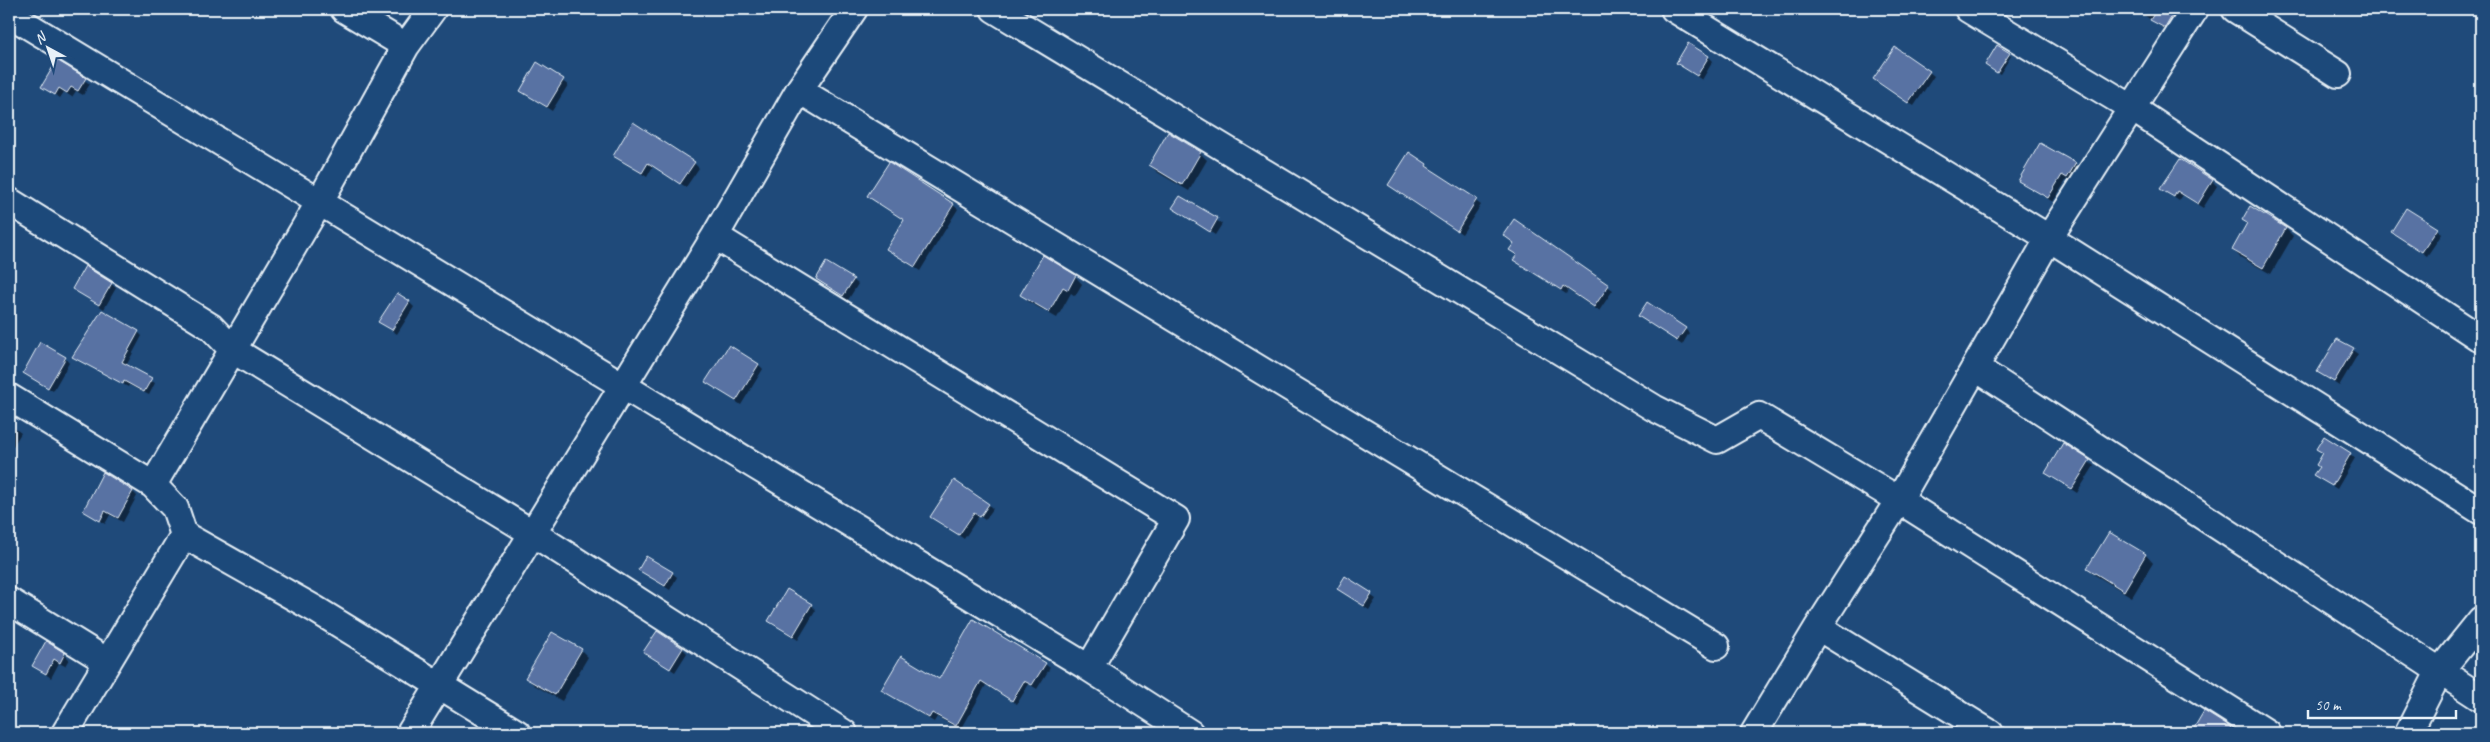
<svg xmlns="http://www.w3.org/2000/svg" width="2490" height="742" viewBox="0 0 2490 742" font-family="Caveat,sans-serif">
<rect width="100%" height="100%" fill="#1f4a7a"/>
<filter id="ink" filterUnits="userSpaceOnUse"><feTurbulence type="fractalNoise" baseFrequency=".02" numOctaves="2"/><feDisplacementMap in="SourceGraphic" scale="10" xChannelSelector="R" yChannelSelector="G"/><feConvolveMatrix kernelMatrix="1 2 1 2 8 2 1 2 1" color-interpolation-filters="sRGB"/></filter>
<g filter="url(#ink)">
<path fill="#0007" d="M 2135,9 L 2175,9 L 2182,16 L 2172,34 Z
M 1998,47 L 2011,56 L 2000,74 L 1988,67 Z
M 1709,57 L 1713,61 L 1702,80 L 1677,63 Z
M 57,62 L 90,84 L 83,95 L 76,91 L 72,97 L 64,92 L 60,98 L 43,86 Z
M 537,64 L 568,85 L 552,111 L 521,91 Z
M 1929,72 L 1934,76 L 1914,106 L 1875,79 Z
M 1200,153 L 1207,160 L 1189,191 L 1157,172 L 1150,165 Z
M 1409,153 L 1481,205 L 1462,234 L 1389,185 Z
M 615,156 L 694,163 L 699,168 L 686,187 L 653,166 L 647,177 Z
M 2075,164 L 2080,168 L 2072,182 L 2067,179 L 2053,202 L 2020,181 Z
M 2212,181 L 2217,186 L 2203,208 L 2183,195 L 2179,201 L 2162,189 Z
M 869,196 L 953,205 L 958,209 L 920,271 L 887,249 L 905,221 Z
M 1181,197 L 1222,224 L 1215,235 L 1174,208 Z
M 2251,208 L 2286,229 L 2293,236 L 2271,274 L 2240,257 L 2233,250 L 2248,224 L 2244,220 Z
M 1514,221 L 1613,290 L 1599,311 L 1568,290 L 1566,294 L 1515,260 L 1517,256 L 1511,250 L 1515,244 L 1504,235 Z
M 2437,229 L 2442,234 L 2427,256 L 2392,232 Z
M 1075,276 L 1082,284 L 1075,296 L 1071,293 L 1057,318 L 1029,302 L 1022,294 Z
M 817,279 L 853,280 L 858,284 L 848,300 Z
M 111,284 L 116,288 L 104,309 L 74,289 Z
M 409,302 L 414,307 L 397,334 L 380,322 Z
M 1639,315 L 1685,329 L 1689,333 L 1682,345 Z
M 138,332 L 142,336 L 126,366 L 155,383 L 149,395 L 129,385 L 128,387 L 74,356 Z
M 2338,340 L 2358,354 L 2339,386 L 2318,372 Z
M 65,358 L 69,363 L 53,391 L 24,373 Z
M 759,365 L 763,369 L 741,405 L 707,382 Z
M 9,424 L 21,433 L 9,453 Z
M 2324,438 L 2355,458 L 2337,489 L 2315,475 L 2324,454 L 2318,449 Z
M 2064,445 L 2094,466 L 2077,493 L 2047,473 Z
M 133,492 L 137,496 L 123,522 L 110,515 L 105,524 L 84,511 Z
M 988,504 L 993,509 L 985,520 L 979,516 L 964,539 L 932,516 Z
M 2109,533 L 2146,555 L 2153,563 L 2132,597 L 2095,575 L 2088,568 Z
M 639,570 L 672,573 L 677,577 L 670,590 Z
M 1345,578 L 1376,599 L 1369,610 L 1338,589 Z
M 811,605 L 816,610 L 798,640 L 769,621 Z
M 682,648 L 687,653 L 675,672 L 645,652 Z
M 581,650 L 588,657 L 562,701 L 534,685 L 527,678 Z
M 64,654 L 69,659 L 65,666 L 59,663 L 51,678 L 33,665 Z
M 1045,664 L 1050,668 L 1037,689 L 1029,684 L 1017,704 L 986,685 L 961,730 L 937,717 L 934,722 L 882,690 Z
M 2205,713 L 2230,729 L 2234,733 L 2192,733 Z
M 1013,727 L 1023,733 L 1010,733 Z"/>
<path fill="#5972a3" stroke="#e8f1f8" d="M 2157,9 L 2176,9 L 2165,28 L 2150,20 Z
M 1688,43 L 1709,56 L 1697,76 L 1676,63 Z
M 1997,45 L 2010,53 L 1997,73 L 1985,65 Z
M 1895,47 L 1930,71 L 1908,103 L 1873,79 Z
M 57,60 L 86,78 L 78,91 L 71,87 L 67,93 L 59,88 L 55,95 L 41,87 Z
M 537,62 L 564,79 L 547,107 L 520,91 Z
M 633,122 L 695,162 L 680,184 L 648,163 L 642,173 L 613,156 Z
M 1168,132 L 1201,152 L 1182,185 L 1149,165 Z
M 2040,143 L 2076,163 L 2067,178 L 2062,175 L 2048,198 L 2018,181 Z
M 1409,152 L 1427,164 L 1426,166 L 1477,199 L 1457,231 L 1388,185 Z
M 2180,159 L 2213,180 L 2198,204 L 2177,191 L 2174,197 L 2160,189 Z
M 889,162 L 954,204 L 915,267 L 886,249 L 904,220 L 867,196 Z
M 1180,196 L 1218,218 L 1210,232 L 1172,208 Z
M 2250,206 L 2286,228 L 2263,268 L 2232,250 L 2247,223 L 2242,220 Z
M 2406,208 L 2438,228 L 2422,252 L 2391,232 Z
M 1514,219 L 1609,285 L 1594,307 L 1563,286 L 1561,290 L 1513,260 L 1517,255 L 1509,250 L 1514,243 L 1503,235 Z
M 1043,255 L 1076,275 L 1068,290 L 1063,287 L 1049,312 L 1020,295 Z
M 826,262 L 854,279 L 843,296 L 816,279 Z
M 85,266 L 112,283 L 99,305 L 72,289 Z
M 397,293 L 410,301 L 392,330 L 378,322 Z
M 1647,302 L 1686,328 L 1677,341 L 1638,316 Z
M 102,310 L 139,331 L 122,362 L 152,378 L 144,392 L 124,381 L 123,384 L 72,357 Z
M 2337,339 L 2354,348 L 2334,382 L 2317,372 Z
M 40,342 L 66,357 L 48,388 L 23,373 Z
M 729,345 L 759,364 L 736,401 L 705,382 Z
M 2324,436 L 2351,453 L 2332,486 L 2313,475 L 2319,467 L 2316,465 L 2323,453 L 2316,449 Z
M 2063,443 L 2090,460 L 2072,489 L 2045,473 Z
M 103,472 L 133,491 L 118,518 L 105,511 L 100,521 L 83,511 Z
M 954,480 L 989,504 L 980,517 L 974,513 L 959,535 L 930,517 Z
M 2109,532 L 2146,554 L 2124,591 L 2087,568 Z
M 646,556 L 673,572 L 665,586 L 638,570 Z
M 1345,576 L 1372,593 L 1364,606 L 1337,589 Z
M 787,589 L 812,604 L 793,636 L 768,621 Z
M 973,619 L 1046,663 L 1032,685 L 1024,681 L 1012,701 L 981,681 L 956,726 L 932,713 L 929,718 L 881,690 L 901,656 L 939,679 Z
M 657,631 L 683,648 L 670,669 L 643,652 Z
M 552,632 L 582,649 L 555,695 L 525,678 Z
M 46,641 L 65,653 L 60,663 L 54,659 L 46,674 L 32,666 Z
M 2204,711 L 2231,728 L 2228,733 L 2191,733 Z"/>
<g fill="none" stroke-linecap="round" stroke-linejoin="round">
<g stroke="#e8f1f8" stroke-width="30">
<path id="minor" d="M 344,9 L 406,46
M 994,9 L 1654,408 L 1717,440 L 1759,416 L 1899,500 L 2267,733
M 1674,9 L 2049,238 L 2481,511
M 1968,9 L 2132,108 L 2481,339
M 2235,9 L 2338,74
M 9,14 L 1089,668 L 1190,733
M 799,90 L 1716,646
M 9,201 L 211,327 L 233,350 L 534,534 L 844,733
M 715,236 L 1176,519 L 1089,668
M 1976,368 L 2481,698
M 9,397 L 153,485
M 184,535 L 315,609 L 517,733
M 9,601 L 108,662
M 1818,627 L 1990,733
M 65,733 L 184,535 L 175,508 L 153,485 L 319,203 L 406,46 L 433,9
M 410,733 L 715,236 L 799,90 L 854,9
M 1754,733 L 1818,627 L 1899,500 L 2049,238 L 2195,9
M 2408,733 L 2439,672 L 2481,620"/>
</g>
<use href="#minor" stroke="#1f4a7a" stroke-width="26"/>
</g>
</g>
<rect width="2490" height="742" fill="none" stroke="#1f4a7a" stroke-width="30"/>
<rect x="15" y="15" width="2460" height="712" fill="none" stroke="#e8f1f8" stroke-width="2" filter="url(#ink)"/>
<g transform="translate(48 48) rotate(320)" stroke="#1f4a7a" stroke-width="4" paint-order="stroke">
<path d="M0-4L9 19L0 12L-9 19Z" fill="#e8f1f8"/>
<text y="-8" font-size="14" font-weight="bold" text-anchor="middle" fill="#e8f1f8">N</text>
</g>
<path d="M2308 710v8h148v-8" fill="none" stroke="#e8f1f8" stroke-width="2.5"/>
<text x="2315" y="710" font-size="15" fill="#e8f1f8" stroke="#1f4a7a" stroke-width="4" paint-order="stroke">50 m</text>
</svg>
